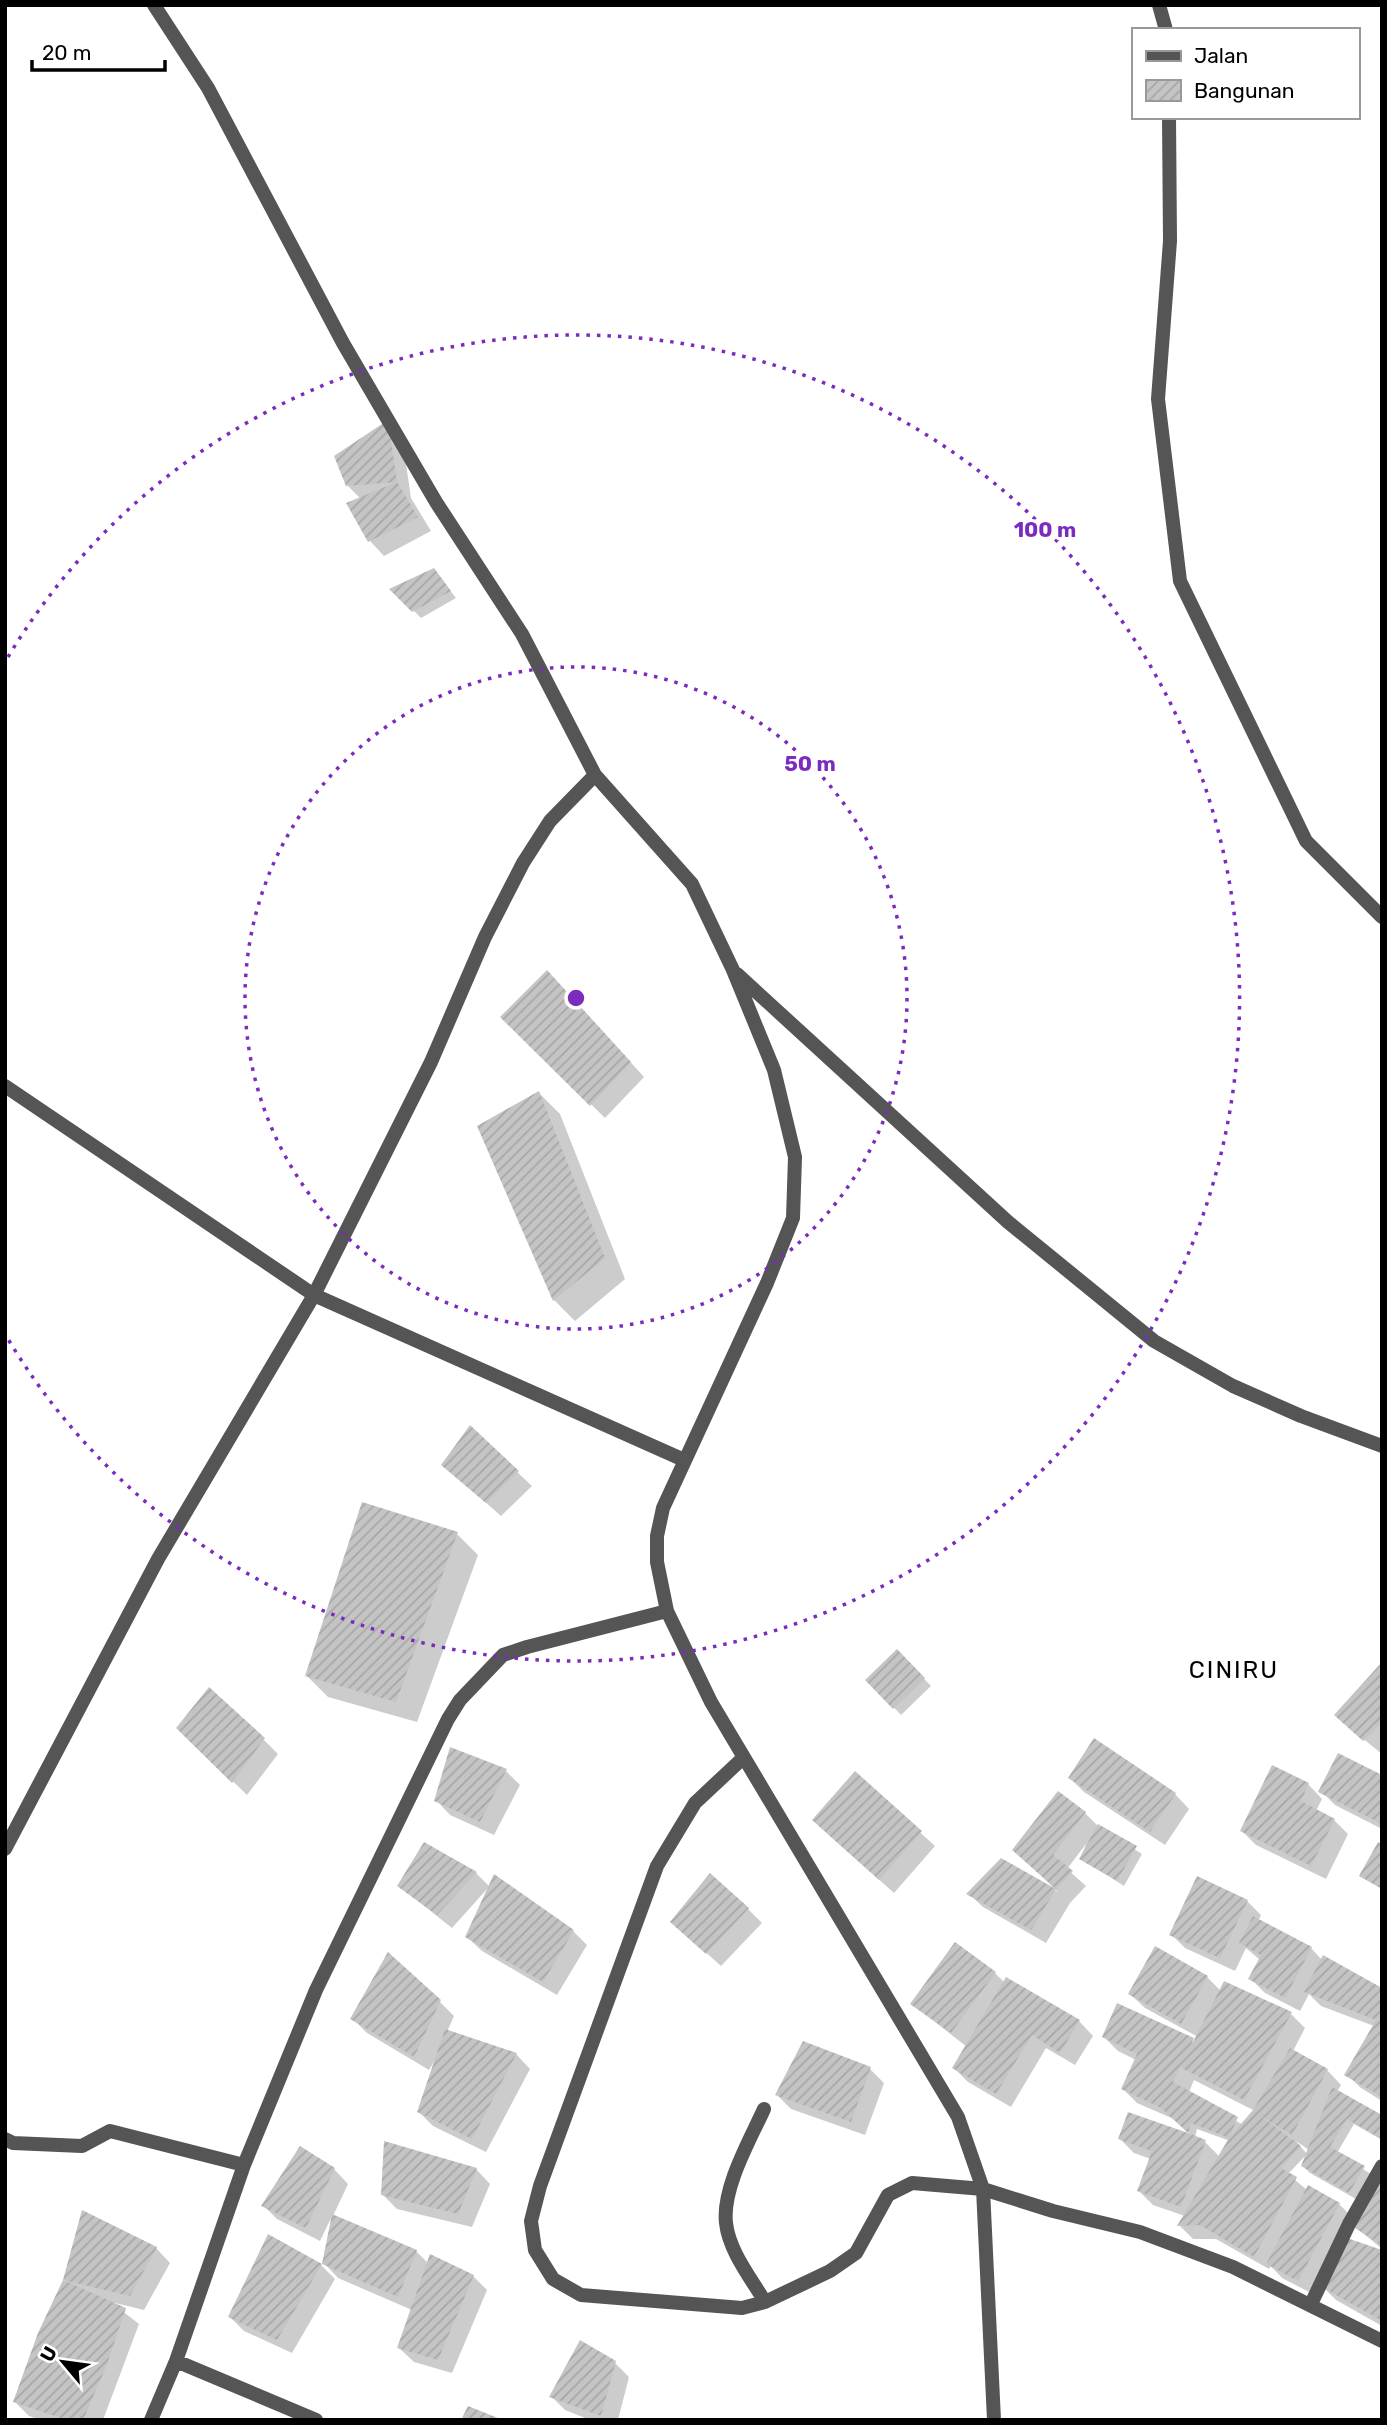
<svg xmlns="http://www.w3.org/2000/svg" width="1387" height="2425" viewBox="0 0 1387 2425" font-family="Rubik,sans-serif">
<defs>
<pattern id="building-hatch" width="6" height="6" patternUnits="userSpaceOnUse" patternTransform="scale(1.75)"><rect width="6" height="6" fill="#c4c4c4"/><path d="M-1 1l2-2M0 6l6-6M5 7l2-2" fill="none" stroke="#a7a7a7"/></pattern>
</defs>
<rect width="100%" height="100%" fill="#fff"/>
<path fill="#0003" fill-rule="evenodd" d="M 388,423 L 402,436 L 411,498 L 431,531 L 384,556 L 370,541 L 348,504 L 361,499 L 347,485 Z
M 434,570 L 456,598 L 421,618 L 392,589 Z
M 561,986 L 644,1077 L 605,1118 L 503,1017 Z
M 539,1093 L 560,1114 L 625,1279 L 575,1321 L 554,1300 Z
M 470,1428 L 532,1486 L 501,1516 L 443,1465 Z
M 457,1534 L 478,1555 L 417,1722 L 328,1697 L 307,1676 Z
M 897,1651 L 931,1686 L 901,1715 L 868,1680 Z
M 1382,1665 L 1382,1754 L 1351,1729 Z
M 178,1728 L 264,1740 L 278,1754 L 247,1795 Z
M 506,1771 L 520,1785 L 494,1835 L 450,1815 L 436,1800 Z
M 855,1773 L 935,1846 L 894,1893 L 828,1834 Z
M 1382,1777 L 1382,1829 L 1335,1805 L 1321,1791 Z
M 1070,1778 L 1175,1794 L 1189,1809 L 1165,1845 L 1084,1792 Z
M 1308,1784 L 1322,1799 L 1316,1811 L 1334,1820 L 1348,1834 L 1326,1879 L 1256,1845 L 1242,1831 Z
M 1085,1813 L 1098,1826 L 1142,1854 L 1124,1886 L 1081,1858 L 1086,1844 L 1067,1869 L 1086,1886 L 1070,1903 L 1046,1943 L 983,1907 L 969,1894 L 1002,1860 L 1058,1892 L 1029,1864 Z
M 476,1873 L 490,1887 L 573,1931 L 587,1945 L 557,1995 L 482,1951 L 467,1937 L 488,1888 L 452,1928 L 399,1886 Z
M 1247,1901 L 1261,1915 L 1258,1921 L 1311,1948 L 1322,1960 L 1382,1988 L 1382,2101 L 1361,2088 L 1346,2074 L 1374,2026 L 1321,2006 L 1309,1994 L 1300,2011 L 1265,1993 L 1250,1978 L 1260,1960 L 1246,1948 L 1235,1971 L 1185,1948 L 1171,1934 Z
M 748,1909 L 762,1923 L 721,1966 L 672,1922 Z
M 995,1973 L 1005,1983 L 1079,2021 L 1093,2036 L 1075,2065 L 1046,2048 L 1011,2107 L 968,2082 L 954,2068 L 967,2047 L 912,2004 Z
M 1207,1977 L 1221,1991 L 1225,1984 L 1291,2014 L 1305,2028 L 1293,2051 L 1327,2070 L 1341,2085 L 1337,2092 L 1382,2117 L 1382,2140 L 1354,2124 L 1337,2153 L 1371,2174 L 1356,2199 L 1310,2173 L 1303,2166 L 1309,2150 L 1296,2141 L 1307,2154 L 1288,2174 L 1307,2190 L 1339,2204 L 1354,2219 L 1382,2181 L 1382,2249 L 1351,2223 L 1342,2239 L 1382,2252 L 1382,2326 L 1336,2300 L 1322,2286 L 1313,2294 L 1282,2278 L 1271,2266 L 1269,2269 L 1216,2239 L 1193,2239 L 1180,2226 L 1185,2216 L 1153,2205 L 1139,2191 L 1151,2159 L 1134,2153 L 1120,2139 L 1194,2138 L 1176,2120 L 1137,2103 L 1123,2089 L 1136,2060 L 1118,2051 L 1104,2037 L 1195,2042 L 1198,2037 L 1145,2008 L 1130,1994 ZM 1194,2080 L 1255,2111 L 1243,2125 L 1189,2092 ZM 1197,2129 L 1230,2141 L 1220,2157 L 1205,2142 L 1195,2138 Z
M 440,2002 L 454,2016 L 447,2032 L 516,2054 L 530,2069 L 486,2152 L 433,2126 L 419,2112 L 438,2055 L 429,2070 L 367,2033 L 353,2019 Z
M 870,2069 L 884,2083 L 865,2135 L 791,2109 L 777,2095 Z
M 334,2169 L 348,2184 L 333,2216 L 416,2251 L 428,2263 L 473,2276 L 487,2290 L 452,2373 L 414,2362 L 399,2348 L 412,2310 L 338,2278 L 324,2263 L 332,2216 L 320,2241 L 277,2219 L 263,2205 Z
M 476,2169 L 490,2184 L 472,2227 L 397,2209 L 383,2195 Z
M 83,2212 L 156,2248 L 170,2263 L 144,2310 L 111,2302 L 139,2324 L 103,2420 L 40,2420 L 29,2416 L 15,2402 L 65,2281 Z
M 321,2265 L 335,2279 L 292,2353 L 244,2331 L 230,2317 Z
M 615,2363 L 629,2377 L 618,2420 L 590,2420 L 565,2410 L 551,2396 Z"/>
<path fill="url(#building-hatch)" d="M 388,420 L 397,482 L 418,517 L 368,542 L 346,503 L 397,482 L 346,486 L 334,456 Z
M 434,568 L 451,591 L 412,612 L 389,589 Z
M 547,970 L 631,1062 L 590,1106 L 500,1017 Z
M 539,1091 L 605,1258 L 553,1301 L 477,1126 Z
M 470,1425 L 519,1471 L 486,1503 L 441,1465 Z
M 362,1502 L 458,1532 L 396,1702 L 305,1676 Z
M 897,1649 L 925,1678 L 893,1709 L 865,1680 Z
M 1382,1662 L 1382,1722 L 1363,1741 L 1334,1715 Z
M 209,1687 L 265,1738 L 232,1783 L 176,1728 Z
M 1094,1738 L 1176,1793 L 1150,1832 L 1068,1778 Z
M 450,1747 L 507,1769 L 480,1822 L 434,1801 Z
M 1338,1753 L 1382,1775 L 1382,1824 L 1318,1792 Z
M 1272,1765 L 1309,1783 L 1301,1801 L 1335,1819 L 1311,1866 L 1240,1831 Z
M 855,1771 L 922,1831 L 879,1880 L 812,1820 Z
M 1058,1791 L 1086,1812 L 1053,1855 L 1073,1871 L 1056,1889 L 1012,1850 Z
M 1098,1824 L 1137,1846 L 1117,1881 L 1079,1859 Z
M 424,1842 L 477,1872 L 437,1915 L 397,1886 Z
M 1378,1842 L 1382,1844 L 1382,1889 L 1359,1876 Z
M 1001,1858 L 1056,1889 L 1031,1930 L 966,1894 Z
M 710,1873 L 749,1908 L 706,1954 L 670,1922 Z
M 494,1874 L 574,1930 L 543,1982 L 465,1937 Z
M 1197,1876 L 1248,1900 L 1220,1958 L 1169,1935 Z
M 1253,1916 L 1312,1947 L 1285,1998 L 1248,1979 L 1261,1955 L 1239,1943 Z
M 955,1942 L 996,1972 L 951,2033 L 910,2004 Z
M 1155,1946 L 1208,1976 L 1181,2024 L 1128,1994 Z
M 388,1952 L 441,2000 L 414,2057 L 350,2019 Z
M 1323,1955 L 1382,1988 L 1382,2097 L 1344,2075 L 1376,2020 L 1304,1992 Z
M 1006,1977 L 1080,2020 L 1060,2053 L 1032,2035 L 996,2094 L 952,2068 Z
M 1224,1981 L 1292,2012 L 1244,2100 L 1180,2067 L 1173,2082 L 1238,2117 L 1229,2138 L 1253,2110 L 1290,2048 L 1328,2069 L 1292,2135 L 1259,2115 L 1301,2146 L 1281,2168 L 1297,2177 L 1254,2257 L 1200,2225 L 1177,2226 L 1229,2138 L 1191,2123 L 1188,2133 L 1206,2140 L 1181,2207 L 1137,2191 L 1152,2151 L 1118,2139 L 1128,2112 L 1188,2133 L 1161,2108 L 1121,2089 L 1137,2054 L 1102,2037 L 1117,2003 L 1194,2038 L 1187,2054 Z
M 445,2029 L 517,2053 L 472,2139 L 417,2112 Z
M 803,2041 L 871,2067 L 851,2122 L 775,2095 Z
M 1332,2087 L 1382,2115 L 1380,2138 L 1347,2119 L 1330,2147 L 1365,2166 L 1349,2193 L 1301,2166 Z
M 384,2141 L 477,2168 L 458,2214 L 381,2195 Z
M 300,2146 L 335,2168 L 306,2228 L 261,2206 Z
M 1382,2182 L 1382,2246 L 1349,2224 Z
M 1308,2185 L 1340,2203 L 1298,2281 L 1266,2264 Z
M 82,2210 L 157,2247 L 130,2296 L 63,2280 Z
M 332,2214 L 417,2250 L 398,2297 L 322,2264 Z
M 268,2234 L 322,2264 L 277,2340 L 228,2317 Z
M 1344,2237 L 1382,2250 L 1382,2321 L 1320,2286 Z
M 430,2254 L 474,2275 L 438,2360 L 397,2348 Z
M 63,2280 L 126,2308 L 106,2367 L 83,2420 L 67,2420 L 13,2402 L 38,2333 Z
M 580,2340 L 616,2361 L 601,2416 L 549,2397 Z
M 468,2406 L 503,2420 L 461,2420 Z"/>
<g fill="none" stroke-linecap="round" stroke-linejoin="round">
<path stroke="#555" stroke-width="14" d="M 1159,5 L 1166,30
M 1169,117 L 1170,241 L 1158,399 L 1180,581 L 1306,841 L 1382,917"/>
<path stroke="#555" stroke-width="14" d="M 154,5 L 208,88 L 343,343 L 388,420 L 436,502 L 522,634 L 595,775 L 692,884 L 733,970 L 774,1070 L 795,1157 L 793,1218 L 767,1283 L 663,1508 L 657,1536 L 657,1562 L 667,1611 L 711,1702 L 958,2117 L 983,2189 L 994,2420
M 737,974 L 1008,1222 L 1154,1341 L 1233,1386 L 1301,1416 L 1382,1446
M 5,1086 L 314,1295 L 684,1460
M 743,1758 L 695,1803 L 657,1866 L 540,2186 L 531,2221 L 535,2250 L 553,2279 L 581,2295 L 742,2308 L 765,2302 L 830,2271 L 856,2253 L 888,2195 L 912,2183 L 983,2189 L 1053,2211 L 1140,2232 L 1233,2267 L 1382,2341
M 5,1849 L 158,1559 L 314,1295 L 431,1062 L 485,937 L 523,863 L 550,821 L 595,775
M 764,2109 C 750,2140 722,2188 726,2223 C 729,2251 751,2278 765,2302
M 5,2139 L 13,2143 L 82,2146 L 110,2131 L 244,2165
M 1311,2304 L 1349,2224 L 1382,2166
M 176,2361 L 316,2420
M 151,2420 L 176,2361 L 244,2165 L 316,1990 L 448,1719 L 460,1700 L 503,1655 L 527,1647 L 667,1611"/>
</g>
<g fill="none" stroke="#7b2cbf" stroke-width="3.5" stroke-dasharray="3.5 7">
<circle cx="576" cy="998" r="331"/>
<path d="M8 657A663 663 0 1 1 8 1339"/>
</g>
<g text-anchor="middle" stroke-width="6" stroke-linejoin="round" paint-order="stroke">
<g font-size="24" letter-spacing="2" fill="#000" stroke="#fff">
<text x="1234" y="1678">CINIRU</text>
</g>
</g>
<circle cx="576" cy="998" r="10" fill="#7b2cbf" stroke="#fff" stroke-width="3.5"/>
<g font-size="21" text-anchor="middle" font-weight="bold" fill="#7b2cbf" stroke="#fff" stroke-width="6" stroke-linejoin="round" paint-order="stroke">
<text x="1045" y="537">100 m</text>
<text x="810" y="771">50 m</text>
</g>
<rect width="1387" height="2425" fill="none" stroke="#000000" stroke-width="14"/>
<rect x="1132" y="28" width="228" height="91" fill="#ffffff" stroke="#999999" stroke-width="2"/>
<rect x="1146" y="51" width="35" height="10" fill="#555555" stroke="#999999" stroke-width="2"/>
<text x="1194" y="63" font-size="21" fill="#000000">Jalan</text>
<rect x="1146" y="80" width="35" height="21" fill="url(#building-hatch)" stroke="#999999" stroke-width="2"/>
<text x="1194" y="98" font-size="21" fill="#000000">Bangunan</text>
<g transform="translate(63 2362) rotate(299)" stroke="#ffffff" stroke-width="5" paint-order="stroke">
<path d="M0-5L12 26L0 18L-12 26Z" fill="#000000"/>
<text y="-10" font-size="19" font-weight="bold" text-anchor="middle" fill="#000000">U</text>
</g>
<path d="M32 60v10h133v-10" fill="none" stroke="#000000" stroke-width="3.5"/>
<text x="42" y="60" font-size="21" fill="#000000" stroke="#ffffff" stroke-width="5" paint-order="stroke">20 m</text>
</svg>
